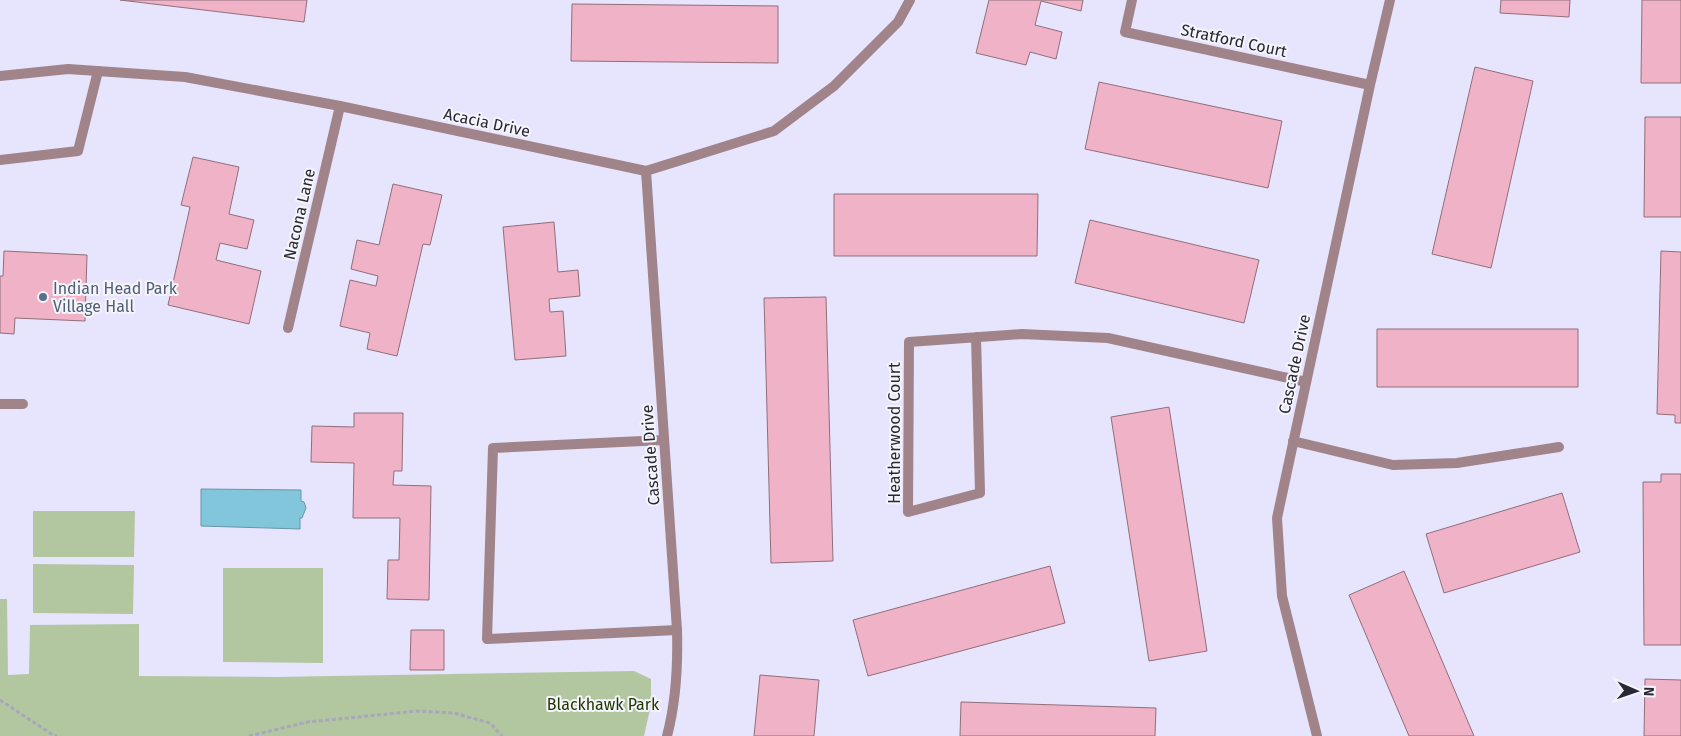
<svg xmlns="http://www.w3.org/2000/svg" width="1681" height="736" viewBox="0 0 1681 736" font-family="'Fira Sans',sans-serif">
<rect width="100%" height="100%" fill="#e7e4fe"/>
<path fill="#b2c7a0" d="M 33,511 L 135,511 L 134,557 L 33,557 Z
M 33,564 L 134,565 L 133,614 L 33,613 Z
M 223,568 L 323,568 L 323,663 L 223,662 Z
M 0,599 L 7,599 L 8,675 L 29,674 L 30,625 L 139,624 L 139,676 L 275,677 L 634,671 L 651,679 L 651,705 L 644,736 L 0,736 Z"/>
<path fill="#81c6da" stroke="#6696a8" d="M 201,489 L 301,490 L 301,501 L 304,502 L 306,508 L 302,518 L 300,518 L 300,529 L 201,526 Z"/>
<path fill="#efb2c7" stroke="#906f7a" d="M 120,0 L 307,0 L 304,22 Z
M 989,0 L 1083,0 L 1081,11 L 1041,1 L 1035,25 L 1062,32 L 1056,59 L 1030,52 L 1026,65 L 976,53 Z
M 1501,0 L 1570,0 L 1569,17 L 1500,13 Z
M 1642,0 L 1681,0 L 1681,83 L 1641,83 Z
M 572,4 L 778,6 L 778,63 L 571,61 Z
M 1475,67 L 1533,81 L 1491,268 L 1432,254 Z
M 1099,82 L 1282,121 L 1268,188 L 1085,149 Z
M 1645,117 L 1681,117 L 1681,217 L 1644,217 Z
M 193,157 L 239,167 L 229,214 L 254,220 L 247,249 L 220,243 L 216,260 L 261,271 L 249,324 L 168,305 L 190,207 L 181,205 Z
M 393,184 L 442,195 L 430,245 L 423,244 L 397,356 L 367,349 L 370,333 L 340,326 L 350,280 L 376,286 L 378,276 L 351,269 L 357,240 L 379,245 Z
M 834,194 L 1038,194 L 1037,256 L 834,256 Z
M 1090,220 L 1259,260 L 1244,323 L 1075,283 Z
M 554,222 L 558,272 L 578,270 L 580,296 L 549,299 L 550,312 L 563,311 L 566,356 L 515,360 L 503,227 Z
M 4,251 L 87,255 L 85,321 L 15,318 L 14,334 L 0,333 L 0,276 L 3,276 Z
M 1661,251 L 1681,252 L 1681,423 L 1675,423 L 1675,415 L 1657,414 Z
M 826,297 L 833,561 L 771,563 L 764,298 Z
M 1377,329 L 1578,329 L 1578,387 L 1377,387 Z
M 1169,407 L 1207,651 L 1149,661 L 1111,417 Z
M 354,413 L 403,413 L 402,471 L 394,471 L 393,485 L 431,486 L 429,600 L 387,599 L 388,560 L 399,560 L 400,518 L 353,518 L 354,463 L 311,462 L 312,426 L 354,427 Z
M 1661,474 L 1681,474 L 1681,645 L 1644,645 L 1643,482 L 1661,482 Z
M 1562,493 L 1580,552 L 1444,593 L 1426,534 Z
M 1050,566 L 1065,623 L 868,676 L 853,620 Z
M 1404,571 L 1474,736 L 1409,736 L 1349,595 Z
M 411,630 L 444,630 L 444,670 L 410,670 Z
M 760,675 L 819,680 L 814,736 L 754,736 Z
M 1645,679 L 1681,680 L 1681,736 L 1644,736 Z
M 961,702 L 1156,708 L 1155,736 L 960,736 Z"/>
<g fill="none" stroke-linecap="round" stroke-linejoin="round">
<path stroke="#a8a6bb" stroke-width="3" stroke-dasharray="4 2.5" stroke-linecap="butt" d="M 0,700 L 53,735 L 57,736
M 249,736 L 308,722 L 417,711 L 454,713 L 490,723 L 502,736"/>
<path stroke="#a08489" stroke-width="10" d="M 0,160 L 78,151 L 98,71
M 0,404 L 23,404
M 664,440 L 493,448 L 487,639 L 677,630"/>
<path stroke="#a08489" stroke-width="10" d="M 1132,0 L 1125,32 L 1370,85
M 0,76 L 68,69 L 185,77 L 340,106 L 646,171 L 774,131 L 834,86 L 898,22 L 910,0
M 646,171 L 677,630 C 678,665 676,702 667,736
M 288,328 L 340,106
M 976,337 L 980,493 L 908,512 L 909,342 L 1022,334 L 1108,338 L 1306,382
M 1293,441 L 1393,465 L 1457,463 L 1559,447
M 1317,736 L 1282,596 L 1277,518 L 1370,85 L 1390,0"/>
</g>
<circle fill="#5c6f8a" stroke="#f4f4fa" stroke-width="2" cx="43" cy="297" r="5"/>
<g text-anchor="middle" stroke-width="4" stroke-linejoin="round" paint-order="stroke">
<g font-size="16" fill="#282733" stroke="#f4f4fa">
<text transform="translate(1234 40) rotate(12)" y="6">Stratford Court</text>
<text transform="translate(487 122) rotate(12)" y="6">Acacia Drive</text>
<text transform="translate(299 214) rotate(-77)" y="6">Nacona Lane</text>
<text transform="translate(1294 364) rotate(-78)" y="6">Cascade Drive</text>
<text transform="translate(894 433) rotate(-90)" y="6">Heatherwood Court</text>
<text transform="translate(650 455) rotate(-94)" y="6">Cascade Drive</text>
</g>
<g font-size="16" fill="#4e5e75" stroke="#f4f4fa" text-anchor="start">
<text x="53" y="294">Indian Head Park<tspan x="53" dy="18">Village Hall</tspan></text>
</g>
<g font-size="16" fill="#203700" stroke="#f4f4fa">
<text x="603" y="710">Blackhawk Park</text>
</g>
</g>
<g transform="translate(1636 691) rotate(92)" stroke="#f4f4fa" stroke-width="4" paint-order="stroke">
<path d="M0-4L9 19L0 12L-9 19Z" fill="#282733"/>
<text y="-8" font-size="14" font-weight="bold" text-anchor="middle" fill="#282733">N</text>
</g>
</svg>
